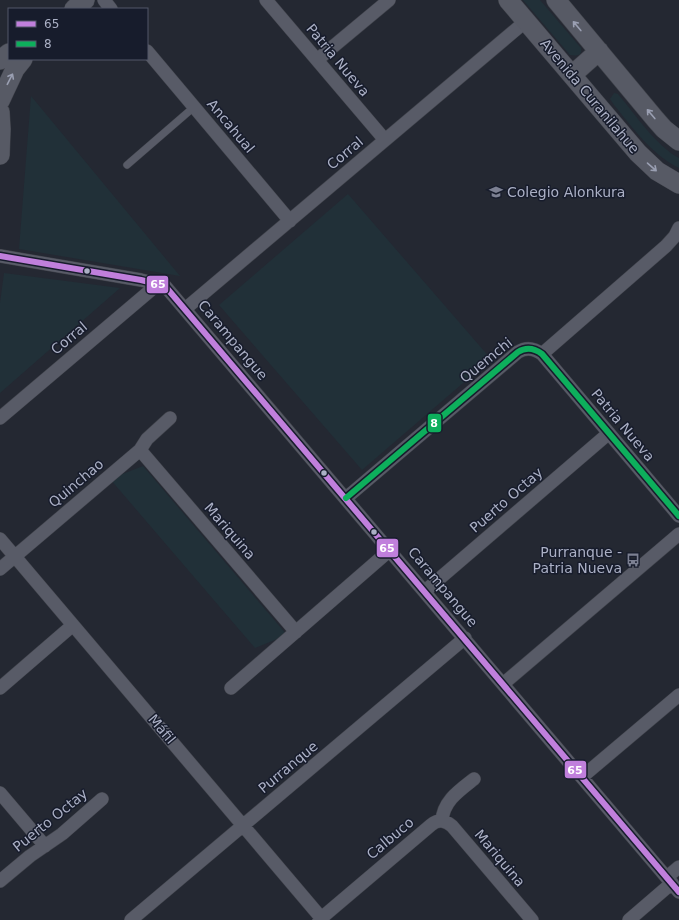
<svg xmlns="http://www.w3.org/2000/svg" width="679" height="920" viewBox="0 0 679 920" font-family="'DejaVu Sans',sans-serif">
<rect width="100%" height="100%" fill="#242832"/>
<path fill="#213038" d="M 523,0 L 540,0 L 581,48 C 582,56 577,56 570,55 Z
M 614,93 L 618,94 C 635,114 656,146 679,158 L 679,168 C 651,154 633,128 614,105 L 610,99 Z
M 31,96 L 180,276 L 19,249 Z
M 348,194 L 491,359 L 362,470 L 219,305 Z
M 4,273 L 120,288 L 0,393 L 0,303 Z
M 143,466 L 287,635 L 255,648 L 110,479 Z"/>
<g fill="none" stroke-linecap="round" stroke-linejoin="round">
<g stroke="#40434b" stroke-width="8">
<path id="lane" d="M 127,165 L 194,107"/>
</g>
<g stroke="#40434b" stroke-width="14">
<path id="street" d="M 104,0 L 111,9
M 266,0 L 385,140
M 147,51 L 290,221
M 317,60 L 389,0
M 0,256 L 141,280 L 165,286 L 679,892
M 185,309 L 526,21
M 542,354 L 666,246 L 675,236 L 679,228
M 0,418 L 158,284
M 140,450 L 296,632
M 346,498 L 518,352 C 526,347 534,348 542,354 L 679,516
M 0,539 L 323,920
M 0,569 L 140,450 L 147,439 L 170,418
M 425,591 L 609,433
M 503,684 L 679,534
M 0,688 L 73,625
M 231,688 L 390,550
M 582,777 L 679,695
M 0,793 L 45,846
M 442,821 C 443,801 460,790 474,779
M 667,877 L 679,867
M 0,881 L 30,856 L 62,834 L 102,799
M 131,920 L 465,638
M 319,920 L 431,825 C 438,819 445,820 452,826 L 532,920
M 629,920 L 672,883"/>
</g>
<g stroke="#40434b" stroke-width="20">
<path id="secondary" d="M 508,0 L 638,153 L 657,171 L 679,184
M 556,0 L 656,120 L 664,129 L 679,141
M 74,9 L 85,0
M 0,60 L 9,53
M 572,75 L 599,51
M 0,101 L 15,69 L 23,59
M 0,112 L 1,129 L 0,155"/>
</g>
<use href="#lane" stroke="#585b67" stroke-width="7"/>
<use href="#street" stroke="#585b67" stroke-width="13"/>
<use href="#secondary" stroke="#575a65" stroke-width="19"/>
<g stroke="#171c2c" stroke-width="9">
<path id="bus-1" d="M 0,256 L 141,280 L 165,286 L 679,892"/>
</g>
<g stroke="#171c2c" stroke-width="9">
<path id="bus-2" d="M 346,498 L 518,352 C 526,347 534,348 542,354 L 679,516"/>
</g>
<use href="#bus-1" stroke="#c07fdc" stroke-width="6"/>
<use href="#bus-2" stroke="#0daf5c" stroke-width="6"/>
</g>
<defs><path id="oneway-shaft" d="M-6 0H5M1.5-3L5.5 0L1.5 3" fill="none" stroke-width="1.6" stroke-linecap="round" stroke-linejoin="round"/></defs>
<g stroke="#9a9fb2">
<use href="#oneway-shaft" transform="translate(577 26) rotate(-130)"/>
<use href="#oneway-shaft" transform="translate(10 79) rotate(-63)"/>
<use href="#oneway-shaft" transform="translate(651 114) rotate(-130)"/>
<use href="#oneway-shaft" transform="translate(652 167) rotate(41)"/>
</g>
<defs>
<g id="school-bare" transform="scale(1.08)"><path d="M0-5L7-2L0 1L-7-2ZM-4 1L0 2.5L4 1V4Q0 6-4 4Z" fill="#7c8092" stroke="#171c2c" stroke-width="2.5" paint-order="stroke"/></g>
<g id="bus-bare" transform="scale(1.08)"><path d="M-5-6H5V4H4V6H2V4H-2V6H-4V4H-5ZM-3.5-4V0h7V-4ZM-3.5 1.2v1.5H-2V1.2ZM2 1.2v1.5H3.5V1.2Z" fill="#7c8092" stroke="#171c2c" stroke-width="2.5" paint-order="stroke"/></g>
</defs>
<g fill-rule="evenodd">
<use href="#school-bare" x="496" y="192"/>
<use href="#bus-bare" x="633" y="560"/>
</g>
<g fill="#abb0c5" stroke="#171c2c" stroke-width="1.5">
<circle cx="87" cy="271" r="3.5"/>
<circle cx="324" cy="473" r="3.5"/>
<circle cx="374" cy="532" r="3.5"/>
</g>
<g text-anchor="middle" stroke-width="3" stroke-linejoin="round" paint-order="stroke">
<g font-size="14" fill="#abb0c5" stroke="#171c2c">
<text transform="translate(338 60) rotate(50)" y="5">Patria Nueva</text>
<text transform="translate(590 96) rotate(50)" y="5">Avenida Curanilahue</text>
<text transform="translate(231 126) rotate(50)" y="5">Ancahual</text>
<text transform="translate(345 153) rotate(-40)" y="5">Corral</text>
<text transform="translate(69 338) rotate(-40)" y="5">Corral</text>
<text transform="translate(233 340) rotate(50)" y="5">Carampangue</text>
<text transform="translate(486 360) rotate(-39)" y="5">Quemchi</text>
<text transform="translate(623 425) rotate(50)" y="5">Patria Nueva</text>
<text transform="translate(76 483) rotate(-40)" y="5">Quinchao</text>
<text transform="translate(506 500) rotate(-41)" y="5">Puerto Octay</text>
<text transform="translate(230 531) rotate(49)" y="5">Mariquina</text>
<text transform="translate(443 587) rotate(50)" y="5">Carampangue</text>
<text transform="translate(162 729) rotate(50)" y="5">Máfil</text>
<text transform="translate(288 767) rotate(-40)" y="5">Purranque</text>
<text transform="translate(50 820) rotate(-39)" y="5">Puerto Octay</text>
<text transform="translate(390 838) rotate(-40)" y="5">Calbuco</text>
<text transform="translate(500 858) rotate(50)" y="5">Mariquina</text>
</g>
<g font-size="14" fill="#abb0c5" stroke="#171c2c" text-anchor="start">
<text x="507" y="197">Colegio Alonkura</text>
<text x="622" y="557" text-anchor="end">Purranque -<tspan x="622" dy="16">Patria Nueva</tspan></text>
</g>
</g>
<g stroke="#171c2c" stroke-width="1.5">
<rect x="146" y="275" width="23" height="19" rx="4" fill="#c07fdc"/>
<rect x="427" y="413" width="15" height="20" rx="4" fill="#0daf5c"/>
<rect x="376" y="538" width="23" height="20" rx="4" fill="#c07fdc"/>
<rect x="564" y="760" width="23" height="19" rx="4" fill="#c07fdc"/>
</g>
<g font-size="11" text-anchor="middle" font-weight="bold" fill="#fff">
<text x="158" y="288">65</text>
<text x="434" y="427">8</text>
<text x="387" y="552">65</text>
<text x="575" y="774">65</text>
</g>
<rect x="8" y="8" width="140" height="52" fill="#171c2c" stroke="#525769"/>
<rect x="16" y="21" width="20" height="6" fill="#c07fdc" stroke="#525769"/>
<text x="44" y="28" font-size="12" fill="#abb0c5">65</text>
<rect x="16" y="41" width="20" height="6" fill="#0daf5c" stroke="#525769"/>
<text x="44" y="48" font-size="12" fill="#abb0c5">8</text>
</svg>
